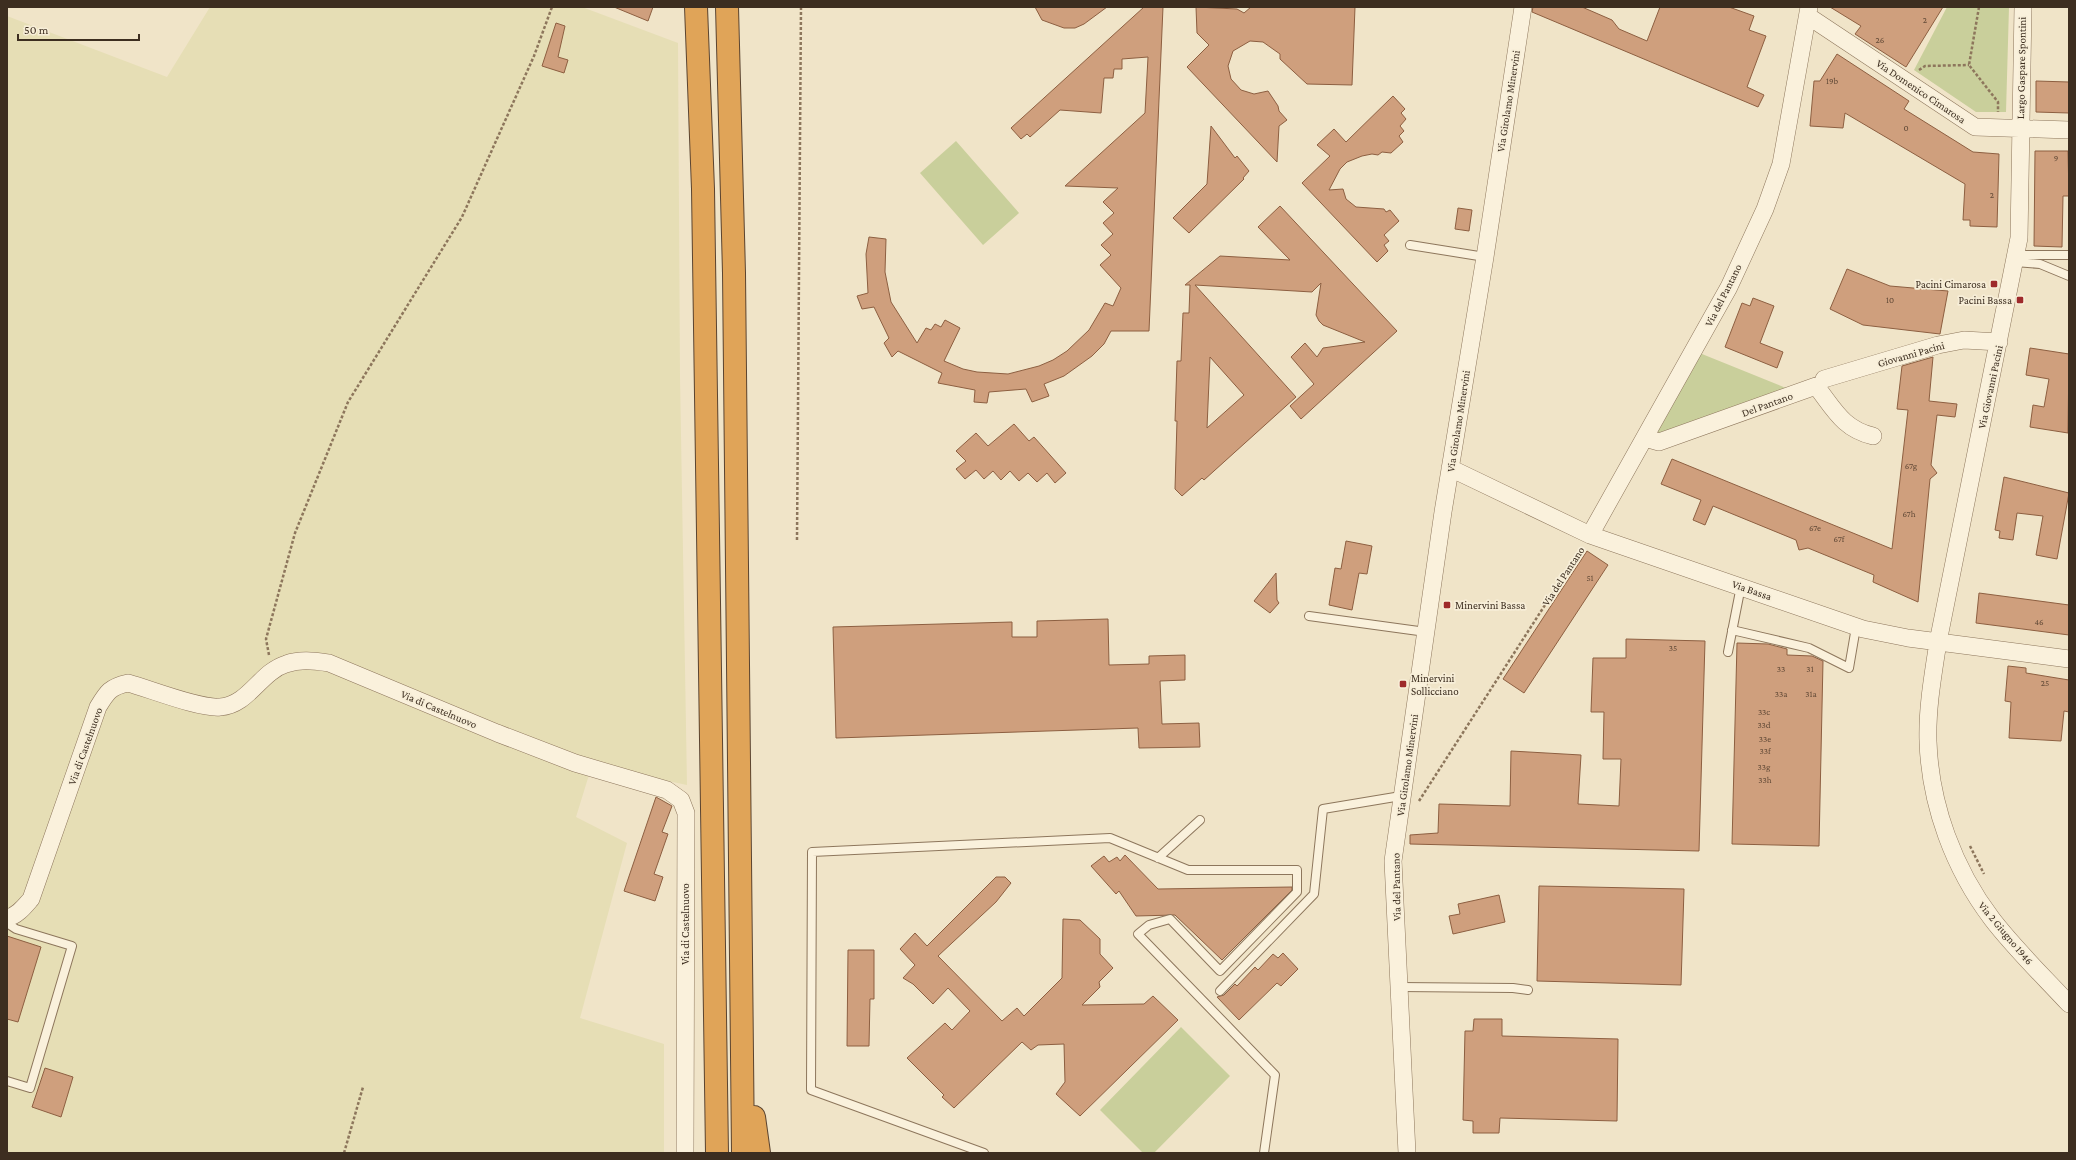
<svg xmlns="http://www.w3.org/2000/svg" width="2076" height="1160" viewBox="0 0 2076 1160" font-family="'Crimson Pro',serif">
<rect width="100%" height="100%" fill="#f0e4c8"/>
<path fill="#e6deb5" d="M 210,7 L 582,7 L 678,43 L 680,377 L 687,785 L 592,765 L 576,817 L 627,843 L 580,1018 L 664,1044 L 664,1153 L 7,1153 L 7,16 L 167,77 Z"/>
<path fill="#c9cf9b" d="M 1947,7 L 2009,7 L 2006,112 L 1976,112 L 1914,70 Z
M 956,141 L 1019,213 L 983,245 L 920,173 Z
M 1702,354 L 1791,390 L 1656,434 L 1695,356 Z
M 1181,1027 L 1230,1076 L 1154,1153 L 1143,1153 L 1100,1110 Z"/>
<path fill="#cf9f7d" stroke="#8d5f41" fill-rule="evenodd" d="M 614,7 L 653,7 L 648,21 Z
M 1035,7 L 1107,7 L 1084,24 L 1075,28 L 1064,28 L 1042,20 Z
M 1144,7 L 1163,7 L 1149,331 L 1111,331 L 1104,344 L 1092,356 L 1064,376 L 1044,384 L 1049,396 L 1032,402 L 1026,389 L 989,392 L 987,403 L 974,402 L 975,390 L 938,383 L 942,373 L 898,351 L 892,357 L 884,343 L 889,338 L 874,307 L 862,309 L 857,296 L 868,293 L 866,254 L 869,237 L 886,239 L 885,272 L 891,302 L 917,343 L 926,328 L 931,330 L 935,324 L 941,327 L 945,320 L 960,328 L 944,361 L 963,369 L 977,372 L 1008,374 L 1039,366 L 1053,360 L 1067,351 L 1089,330 L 1105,303 L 1113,306 L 1121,288 L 1100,265 L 1111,255 L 1101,245 L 1113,234 L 1103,223 L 1114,213 L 1103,202 L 1118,188 L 1065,186 L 1145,113 L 1148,57 L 1122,59 L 1122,69 L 1114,69 L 1113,78 L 1104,78 L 1101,113 L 1060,110 L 1030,137 L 1027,134 L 1021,139 L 1011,128 Z
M 1196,7 L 1237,9 L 1244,13 L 1251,7 L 1355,7 L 1352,85 L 1307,84 L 1280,59 L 1280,54 L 1263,42 L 1250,41 L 1233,51 L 1228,66 L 1231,79 L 1241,90 L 1254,94 L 1268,91 L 1278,106 L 1279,111 L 1287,120 L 1279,126 L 1277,162 L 1187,67 L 1209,45 L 1197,33 Z
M 1533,7 L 1582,7 L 1612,20 L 1619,29 L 1647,41 L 1660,7 L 1729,7 L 1754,16 L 1749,30 L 1766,36 L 1747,87 L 1764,95 L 1758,107 L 1532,12 Z
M 1830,7 L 1943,7 L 1906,67 L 1855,34 L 1861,26 Z
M 556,23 L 565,26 L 558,57 L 568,60 L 564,73 L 542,66 Z
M 1837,54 L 1909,101 L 1904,109 L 1973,152 L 1999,154 L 1997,227 L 1970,226 L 1970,220 L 1963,220 L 1965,184 L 1845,113 L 1843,128 L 1810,126 L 1814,81 L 1820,81 Z
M 2036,81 L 2069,82 L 2069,113 L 2036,112 Z
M 1393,96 L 1405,109 L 1401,113 L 1406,119 L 1400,126 L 1404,131 L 1399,136 L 1403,142 L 1391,153 L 1382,152 L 1378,155 L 1372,154 L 1362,156 L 1347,162 L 1340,169 L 1329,190 L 1343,189 L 1346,199 L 1356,207 L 1384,209 L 1386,212 L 1390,210 L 1399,221 L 1384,235 L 1389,241 L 1384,245 L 1388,251 L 1377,262 L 1302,183 L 1330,156 L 1317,145 L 1334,129 L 1346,142 Z
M 1211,126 L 1235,158 L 1237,156 L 1249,171 L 1243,178 L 1244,179 L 1189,233 L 1173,218 L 1207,184 Z
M 2035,151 L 2068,151 L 2069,196 L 2063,196 L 2062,247 L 2034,246 Z
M 1280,206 L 1397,331 L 1301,419 L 1290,406 L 1314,384 L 1291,357 L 1305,343 L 1317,357 L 1323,348 L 1365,342 L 1323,325 L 1319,321 L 1316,315 L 1321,283 L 1312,292 L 1195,285 L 1296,397 L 1204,480 L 1202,478 L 1182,496 L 1175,489 L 1177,421 L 1175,421 L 1177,361 L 1181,361 L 1183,313 L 1189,313 L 1190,285 L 1185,285 L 1220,256 L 1290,260 L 1258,227 ZM 1210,357 L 1244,395 L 1207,428 Z
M 1458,208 L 1472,210 L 1469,231 L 1455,229 Z
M 1847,269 L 1890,286 L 1948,291 L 1940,334 L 1863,325 L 1830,309 Z
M 1753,298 L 1774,306 L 1760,343 L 1783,352 L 1777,368 L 1725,347 L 1742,303 L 1750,306 Z
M 2030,348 L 2069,354 L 2068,433 L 2030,427 L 2033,405 L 2044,407 L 2049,379 L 2026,375 Z
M 1933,357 L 1929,401 L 1957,404 L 1955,417 L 1937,415 L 1931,465 L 1937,473 L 1930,479 L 1918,602 L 1873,582 L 1874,575 L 1808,548 L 1799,550 L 1796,540 L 1713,506 L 1705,525 L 1693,520 L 1701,500 L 1661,484 L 1672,459 L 1892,549 L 1908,410 L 1897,409 L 1902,366 Z
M 1014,424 L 1029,441 L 1034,437 L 1066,473 L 1055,483 L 1047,473 L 1037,482 L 1028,473 L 1019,481 L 1010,471 L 1001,480 L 993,471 L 984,479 L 976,470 L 965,479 L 956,469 L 966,461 L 956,451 L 976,433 L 988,446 Z
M 2004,477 L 2069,493 L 2057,559 L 2036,555 L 2043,516 L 2017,513 L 2013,540 L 1999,538 L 2000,531 L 1995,530 Z
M 1346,541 L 1372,546 L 1367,574 L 1359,573 L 1352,610 L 1329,605 L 1335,568 L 1341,569 Z
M 1587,551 L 1608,565 L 1524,693 L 1503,679 Z
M 1276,573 L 1277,600 L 1279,603 L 1270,613 L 1254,601 Z
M 1979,593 L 2069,605 L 2069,635 L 1976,623 Z
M 1108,619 L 1109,665 L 1149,664 L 1149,656 L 1185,655 L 1185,680 L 1160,681 L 1162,724 L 1199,723 L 1200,747 L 1139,748 L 1138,728 L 836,738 L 833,627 L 1012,622 L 1012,637 L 1037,637 L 1037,621 Z
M 1626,639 L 1705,641 L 1699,851 L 1410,844 L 1410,835 L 1438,833 L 1439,804 L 1510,806 L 1511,751 L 1581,755 L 1578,804 L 1619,806 L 1621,759 L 1603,759 L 1604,712 L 1591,712 L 1593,658 L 1626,658 Z
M 1737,643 L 1768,644 L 1787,649 L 1787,655 L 1812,656 L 1823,661 L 1819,846 L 1732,844 Z
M 2008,666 L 2026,668 L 2026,673 L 2069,680 L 2069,712 L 2064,711 L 2061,741 L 2009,738 L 2011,702 L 2005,701 Z
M 656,797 L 672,806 L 662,832 L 668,834 L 654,874 L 663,877 L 655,901 L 624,891 Z
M 1125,855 L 1158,889 L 1292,887 L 1292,890 L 1222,960 L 1175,915 L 1136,916 L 1119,891 L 1116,894 L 1091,866 L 1104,856 L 1109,862 L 1117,857 L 1120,861 Z
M 996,877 L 1005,877 L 1011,883 L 996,902 L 938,956 L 1002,1021 L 1017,1008 L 1024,1016 L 1062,978 L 1063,919 L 1080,920 L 1100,939 L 1100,954 L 1113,968 L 1099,982 L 1100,987 L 1082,1005 L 1144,1004 L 1153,996 L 1178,1020 L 1080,1116 L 1056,1094 L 1065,1082 L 1064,1044 L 1038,1045 L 1031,1050 L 1022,1042 L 954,1108 L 942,1097 L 944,1095 L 907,1058 L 945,1023 L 952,1030 L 970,1011 L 948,988 L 933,1004 L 913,984 L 903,978 L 915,965 L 900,949 L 915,933 L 927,946 Z
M 1539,886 L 1684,889 L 1681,985 L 1537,981 Z
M 1499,895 L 1505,922 L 1453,934 L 1449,916 L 1460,914 L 1458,904 Z
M 7,936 L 41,947 L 18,1022 L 7,1019 Z
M 848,950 L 874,950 L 874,999 L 870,999 L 869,1046 L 847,1046 Z
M 1283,953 L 1298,969 L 1281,986 L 1277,983 L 1239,1020 L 1217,997 L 1224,995 L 1235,984 L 1237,986 L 1255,967 L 1258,970 L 1273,954 L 1278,958 Z
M 1474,1019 L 1502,1019 L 1502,1036 L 1618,1039 L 1617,1121 L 1500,1118 L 1499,1133 L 1473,1133 L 1473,1121 L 1463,1120 L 1465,1031 L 1473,1031 Z
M 45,1068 L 73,1077 L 61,1117 L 32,1107 Z"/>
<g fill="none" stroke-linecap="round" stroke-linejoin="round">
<g stroke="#8d765c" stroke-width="10">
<path id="lane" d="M 1410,245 L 1485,257
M 2016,255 L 2069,255
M 2015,262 L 2040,264 L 2069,276
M 1309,616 L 1426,632
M 1732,630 L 1809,648 L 1849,668 L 1856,627
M 1728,652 L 1741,586
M 1158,858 L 1200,820
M 7,923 L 16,929 L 72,946 L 30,1088 L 7,1081
M 1399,987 L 1513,988 L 1528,990
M 1220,991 L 1314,894 L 1323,809 L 1401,796
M 984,1153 L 811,1090 L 812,852 L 1110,838 L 1188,870 L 1297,870 L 1297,892 L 1220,971 L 1170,919 L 1149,925 L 1138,934 L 1275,1075 L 1264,1153"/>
</g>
<g stroke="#8d765c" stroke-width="18">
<path id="street" d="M 2023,7 L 2019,238 L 1938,642 C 1933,675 1927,708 1928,741 C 1930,805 1954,869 1992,919 C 2015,949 2043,976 2069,1004
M 1808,16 L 1975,127 L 2069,130
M 1824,379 L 1938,345 L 1964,340 L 1999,342
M 1645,438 L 1659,442 L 1816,386 C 1834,409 1843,429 1873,436
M 1450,468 L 1590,535 L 1863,629 L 1908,638 L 2069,659
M 1590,535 L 1729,287 L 1765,209 L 1781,164 L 1809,7
M 7,918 C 17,916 24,907 31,899 L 98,707 C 107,692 110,687 128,683 C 150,689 200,709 220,707 C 249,705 260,672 286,664 C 300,659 314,661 329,663 L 497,733 L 575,763 L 667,790 L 681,800 L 686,813 L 685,1153
M 1407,1153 L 1393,861 L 1443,512 L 1485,257 L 1523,7"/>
</g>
<g stroke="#5b4430" stroke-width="24">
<path id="highway" d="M 696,7 L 703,189 L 717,1153
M 727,7 L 734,273 L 743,1153
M 754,1117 L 759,1153"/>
</g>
<path stroke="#8d765c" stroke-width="2.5" stroke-dasharray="3 2" stroke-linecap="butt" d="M 1979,7 L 1969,65 L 1998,102 L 1998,112
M 1919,70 L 1925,66 L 1969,65
M 797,540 L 801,7
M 269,655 L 266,639 L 295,533 L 348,402 L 462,217 L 534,56 L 552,7
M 1419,801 L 1581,549
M 1970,846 L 1984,874
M 344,1153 L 363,1087"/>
<use href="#lane" stroke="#faf1dc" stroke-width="8"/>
<use href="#street" stroke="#faf1dc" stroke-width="17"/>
<use href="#highway" stroke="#e0a458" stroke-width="22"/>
</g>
<g fill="#9e2a2b" stroke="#f7eed8" stroke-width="1.5">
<rect x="1990" y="280" width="8" height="8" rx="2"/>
<rect x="2016" y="296" width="8" height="8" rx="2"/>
<rect x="1443" y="601" width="8" height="8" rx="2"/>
<rect x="1399" y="680" width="8" height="8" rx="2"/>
</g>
<g text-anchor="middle" stroke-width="3.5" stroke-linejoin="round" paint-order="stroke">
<g font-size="9" fill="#624a37">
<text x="1925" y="23">2</text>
<text x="1880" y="43">26</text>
<text x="1832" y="84">19b</text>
<text x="1906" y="131">0</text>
<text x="2056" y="161">9</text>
<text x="1992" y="198">2</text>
<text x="1890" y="303">10</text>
<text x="1911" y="469">67g</text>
<text x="1909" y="517">67h</text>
<text x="1815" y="531">67e</text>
<text x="1839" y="542">67f</text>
<text x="1590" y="581">51</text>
<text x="2039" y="625">46</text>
<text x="1673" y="651">35</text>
<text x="1781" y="672">33</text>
<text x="1810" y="672">31</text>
<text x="2045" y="686">25</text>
<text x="1781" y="697">33a</text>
<text x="1811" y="697">31a</text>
<text x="1764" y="715">33c</text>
<text x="1764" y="728">33d</text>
<text x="1765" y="742">33e</text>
<text x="1765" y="754">33f</text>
<text x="1764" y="770">33g</text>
<text x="1765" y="783">33h</text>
</g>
<g font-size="11" fill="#3d2e20" stroke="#f7eed8">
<text transform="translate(2021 68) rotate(-89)" y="4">Largo Gaspare Spontini</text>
<text transform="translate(1921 91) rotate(34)" y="4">Via Domenico Cimarosa</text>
<text transform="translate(1508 101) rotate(-81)" y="4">Via Girolamo Minervini</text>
<text transform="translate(1723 295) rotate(-63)" y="4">Via del Pantano</text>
<text transform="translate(1911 354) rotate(-16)" y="4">Giovanni Pacini</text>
<text transform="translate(1990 387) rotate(-78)" y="4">Via Giovanni Pacini</text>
<text transform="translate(1767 404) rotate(-20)" y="4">Del Pantano</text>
<text transform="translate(1458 421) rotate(-81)" y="4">Via Girolamo Minervini</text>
<text transform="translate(1563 576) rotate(-57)" y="4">Via del Pantano</text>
<text transform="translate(1752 590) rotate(19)" y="4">Via Bassa</text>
<text transform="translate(439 709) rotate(23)" y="4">Via di Castelnuovo</text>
<text transform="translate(85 746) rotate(-70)" y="4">Via di Castelnuovo</text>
<text transform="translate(1407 765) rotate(-82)" y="4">Via Girolamo Minervini</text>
<text transform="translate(1396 887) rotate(-91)" y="4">Via del Pantano</text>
<text transform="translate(685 924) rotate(-90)" y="4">Via di Castelnuovo</text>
<text transform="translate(2006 933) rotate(50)" y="4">Via 2 Giugno 1946</text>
</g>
<g font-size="11" fill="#3d2e20" stroke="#f7eed8" text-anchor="end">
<text x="1986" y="288">Pacini Cimarosa</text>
<text x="2012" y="304">Pacini Bassa</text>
<text x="1455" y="609" text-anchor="start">Minervini Bassa</text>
<text x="1411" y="682" text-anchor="start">Minervini<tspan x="1411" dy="13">Sollicciano</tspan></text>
</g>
</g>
<rect width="2076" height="1160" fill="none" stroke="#3d2e20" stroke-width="16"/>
<path d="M18 34v6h121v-6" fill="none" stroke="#3d2e20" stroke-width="2"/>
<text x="24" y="34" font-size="12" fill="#3d2e20" stroke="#f7eed8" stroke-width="3" paint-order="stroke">50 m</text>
</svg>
